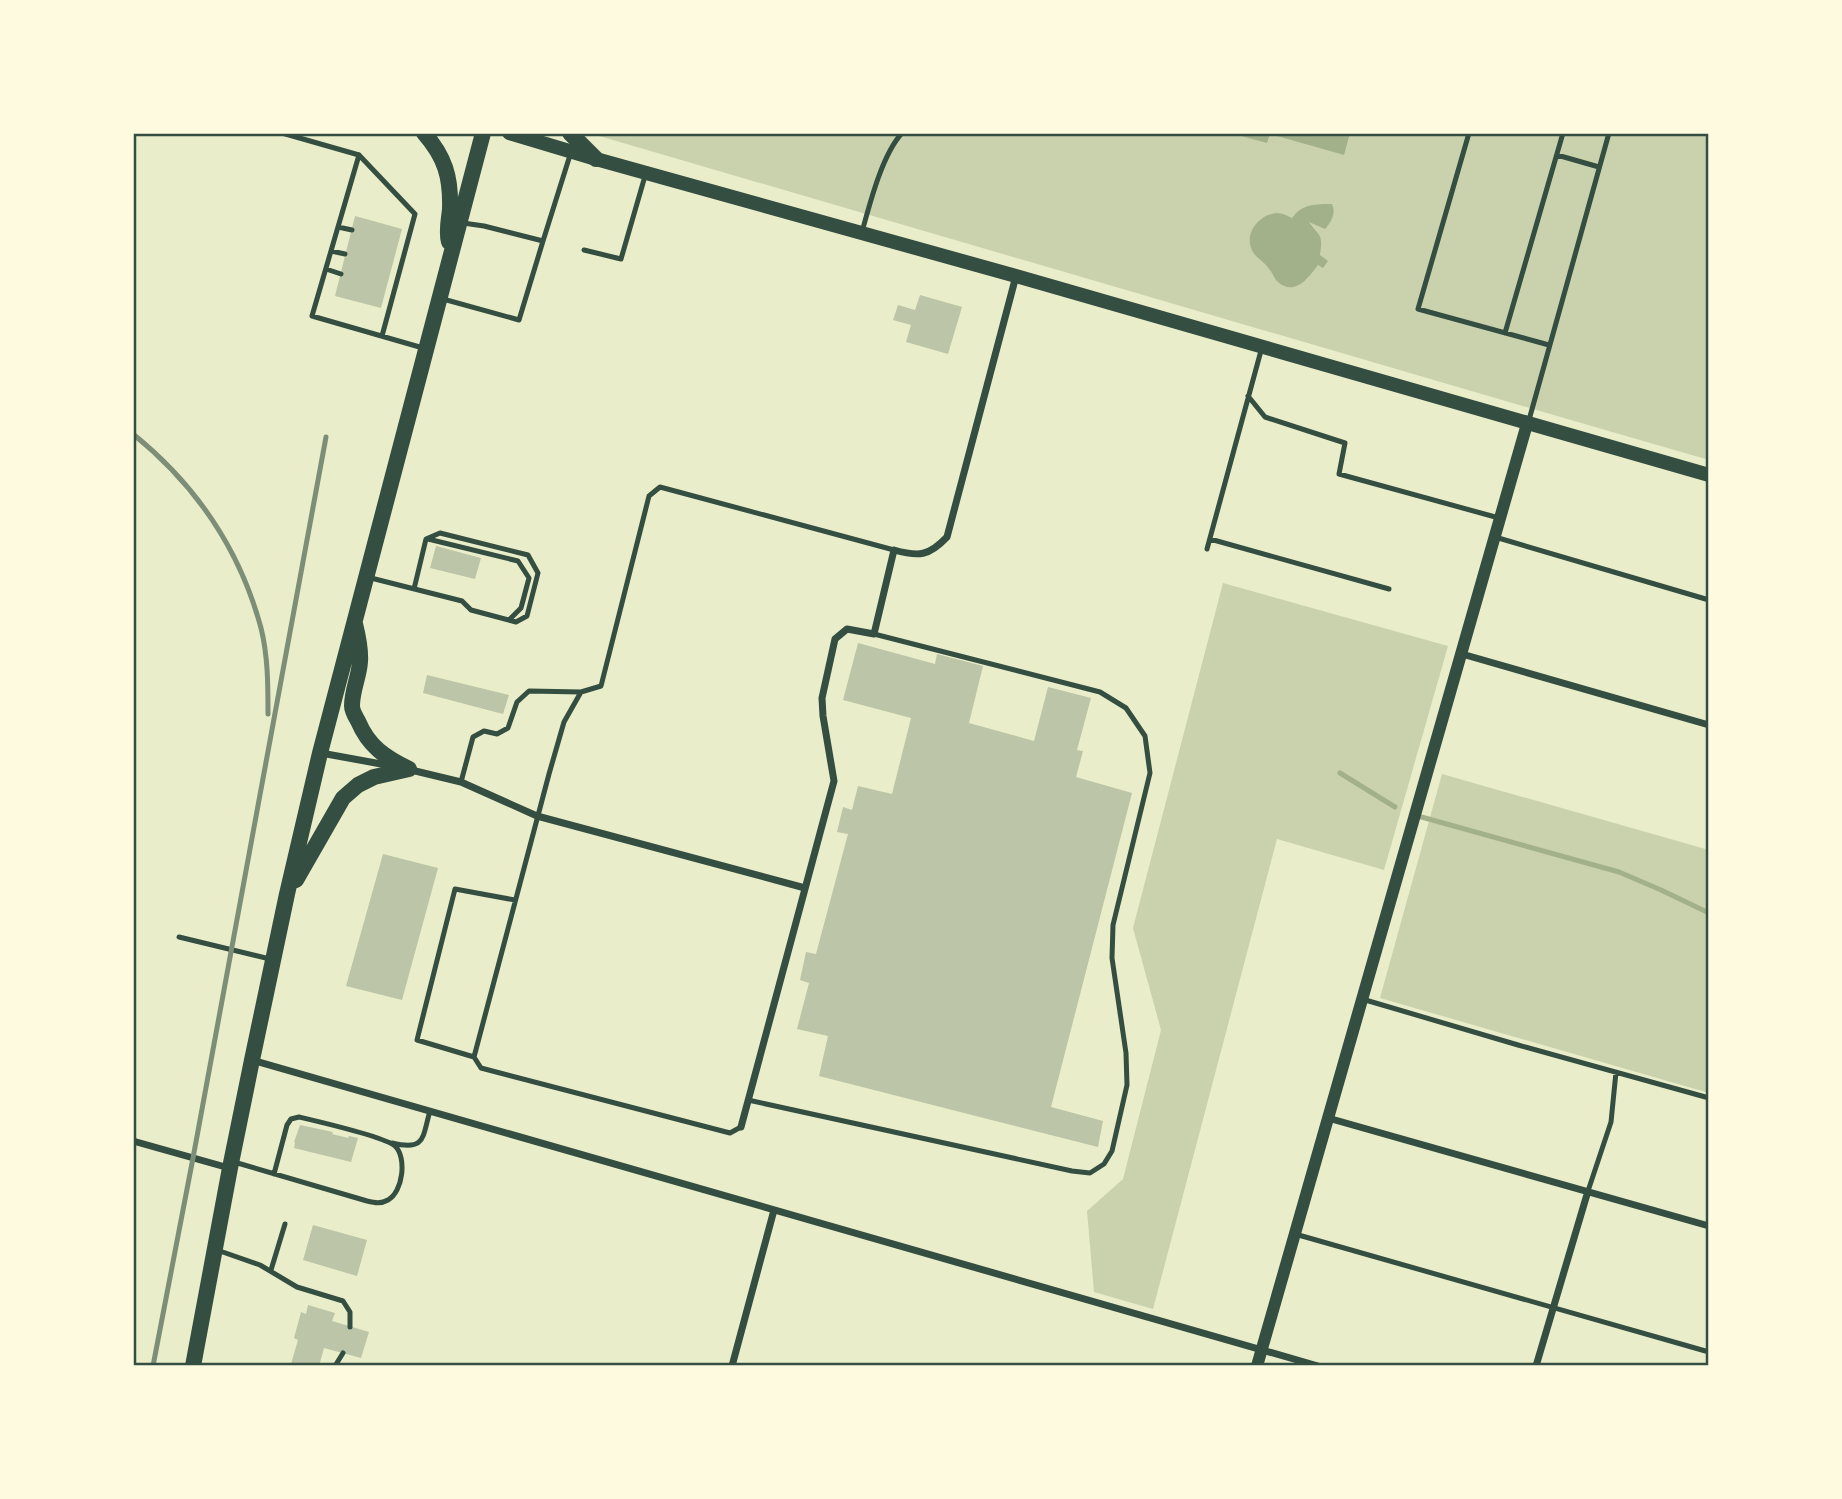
<svg xmlns="http://www.w3.org/2000/svg" width="1842" height="1499" viewBox="0 0 1842 1499" font-family="Manrope,sans-serif">
<rect width="100%" height="100%" fill="#e9edc9"/>
<path fill="#cad2ad" d="M 589,133 L 1709,133 L 1709,460 L 1557,416 Z
M 1223,583 L 1448,646 L 1384,870 L 1277,839 L 1153,1309 L 1094,1292 L 1087,1211 L 1123,1179 L 1161,1030 L 1133,928 Z
M 1442,774 L 1709,850 L 1709,1093 L 1380,998 Z"/>
<path fill="#a3b18a" d="M 1230,133 L 1350,133 L 1344,155 L 1270,134 L 1267,143 Z
M 1323,204 L 1332,204 C 1336,213 1332,221 1325,229 L 1309,222 C 1320,238 1323,232 1320,255 L 1328,261 L 1323,268 L 1318,265 C 1309,277 1295,297 1278,282 C 1274,279 1273,273 1269,269 C 1264,261 1254,257 1251,248 C 1245,232 1260,214 1277,213 C 1282,213 1288,216 1292,218 C 1301,206 1309,205 1323,204 Z"/>
<g fill="none" stroke-linecap="round" stroke-linejoin="round">
<path stroke="#a3b18a" stroke-width="5" d="M 1340,773 L 1395,807
M 1418,816 L 1619,872 L 1661,890 L 1709,913"/>
</g>
<path fill="#bcc5a7" d="M 355,216 L 402,229 L 381,308 L 335,296 Z
M 920,295 L 962,307 L 948,354 L 906,342 L 911,325 L 893,320 L 898,305 L 915,310 Z
M 436,546 L 481,558 L 475,579 L 430,568 Z
M 858,643 L 935,664 L 937,654 L 983,666 L 969,723 L 1034,741 L 1048,687 L 1091,698 L 1077,750 L 1083,751 L 1076,777 L 1132,793 L 1051,1107 L 1103,1121 L 1098,1147 L 819,1076 L 828,1036 L 797,1029 L 809,983 L 800,980 L 806,952 L 816,954 L 848,834 L 837,832 L 843,807 L 852,810 L 858,786 L 892,794 L 911,718 L 843,700 Z
M 427,675 L 509,695 L 503,714 L 423,693 Z
M 383,854 L 438,868 L 402,1000 L 346,986 Z
M 300,1125 L 333,1132 L 332,1134 L 348,1138 L 349,1136 L 358,1138 L 351,1162 L 294,1148 L 295,1142 L 294,1142 Z
M 313,1225 L 367,1240 L 357,1276 L 303,1260 Z
M 308,1305 L 335,1313 L 332,1321 L 369,1332 L 361,1358 L 324,1348 L 319,1366 L 297,1366 L 291,1364 L 298,1340 L 294,1338 L 301,1312 L 306,1314 Z"/>
<g fill="none" stroke-linecap="round" stroke-linejoin="round">
<path stroke="#344e41" stroke-width="5" d="M 282,133 L 359,155 L 312,316 L 423,348
M 1469,133 L 1418,309 L 1549,345
M 359,155 L 415,214 L 382,336
M 1557,155 L 1599,167
M 463,223 L 484,226 L 543,241 L 571,152
M 338,227 L 352,230
M 862,232 C 870,203 882,155 902,133
M 584,250 L 621,259 L 645,176
M 331,251 L 345,254
M 326,269 L 341,274
M 443,299 L 519,320 L 543,241
M 1505,333 L 1563,133
M 1248,396 L 1265,417 L 1345,443 L 1339,474 L 1499,518
M 1529,420 L 1609,133
M 1495,537 L 1709,600
M 428,539 L 518,561 L 529,578 L 521,608 L 509,620
M 1210,539 L 1389,589
M 1207,549 L 1262,347
M 367,577 L 462,601 L 471,610 L 516,622 L 527,616 L 538,573 L 528,555 L 440,533 L 426,539 L 414,589
M 461,782 L 473,737 L 484,731 L 497,734 L 508,728 L 517,702 L 529,691 L 581,692
M 179,937 L 270,959
M 1362,999 L 1518,1045 L 1709,1098
M 474,1057 L 417,1040 L 455,889 L 515,900
M 748,1100 L 1072,1171 L 1090,1173 L 1104,1164 L 1112,1151 L 1127,1085 L 1126,1053 L 1112,958 L 1113,925 L 1150,773 L 1145,736 L 1126,708 L 1100,692 L 874,634
M 741,1127 L 730,1133 L 481,1068 L 474,1057 L 549,774 L 564,722 L 581,692 L 601,686 L 649,496 L 660,487 L 894,550
M 392,1143 C 426,1151 422,1138 430,1111
M 234,1162 L 367,1201 C 375,1203 381,1204 388,1200 C 403,1192 407,1157 395,1146 C 385,1137 316,1121 299,1117 L 291,1119 L 287,1125 L 274,1174
M 1588,1191 L 1611,1122 L 1616,1072
M 1295,1234 L 1709,1352
M 217,1250 L 260,1265 L 297,1287 L 343,1301 L 350,1312 L 350,1327
M 271,1270 L 285,1224
M 335,1366 L 343,1353"/>
<path stroke="#344e41" stroke-width="7" d="M 1462,654 L 1709,725
M 321,753 L 392,766
M 407,769 L 461,782 L 537,816 L 805,888
M 252,1060 L 1318,1366
M 1328,1118 L 1709,1226
M 741,1127 L 834,781 L 823,716 L 822,698 L 835,639 L 847,629 L 874,634 L 894,550 C 919,557 929,556 947,537 L 1016,276
M 133,1141 L 229,1168
M 732,1366 L 774,1210
M 1536,1366 L 1588,1191"/>
<path stroke="#344e41" stroke-width="12" d="M 1257,1366 L 1527,424"/>
<path stroke="#344e41" stroke-width="14" d="M 509,133 L 596,159 L 1016,276 L 1709,475"/>
<path stroke="#344e41" stroke-width="16" d="M 424,133 C 445,157 451,177 450,209 C 449,220 446,231 449,242
M 570,133 L 596,159
M 355,624 C 358,636 361,649 360,662 C 359,677 352,690 352,706 C 352,711 355,716 358,721 C 369,747 385,757 409,769
M 296,880 L 343,798 L 358,785 L 374,777 L 409,769
M 193,1366 L 230,1168 L 252,1060 L 287,894 L 320,753 L 483,133"/>
<path stroke="#7c8e77" stroke-width="5" d="M 133,434 C 196,485 240,550 261,628 C 268,656 268,685 268,714
M 153,1366 L 193,1158 L 326,437"/>
</g>
<rect width="1842" height="1499" fill="none" stroke="#fefae0" stroke-width="270"/>
<rect x="135" y="135" width="1572" height="1229" fill="none" stroke="#344e41" stroke-width="2.5"/>
</svg>
